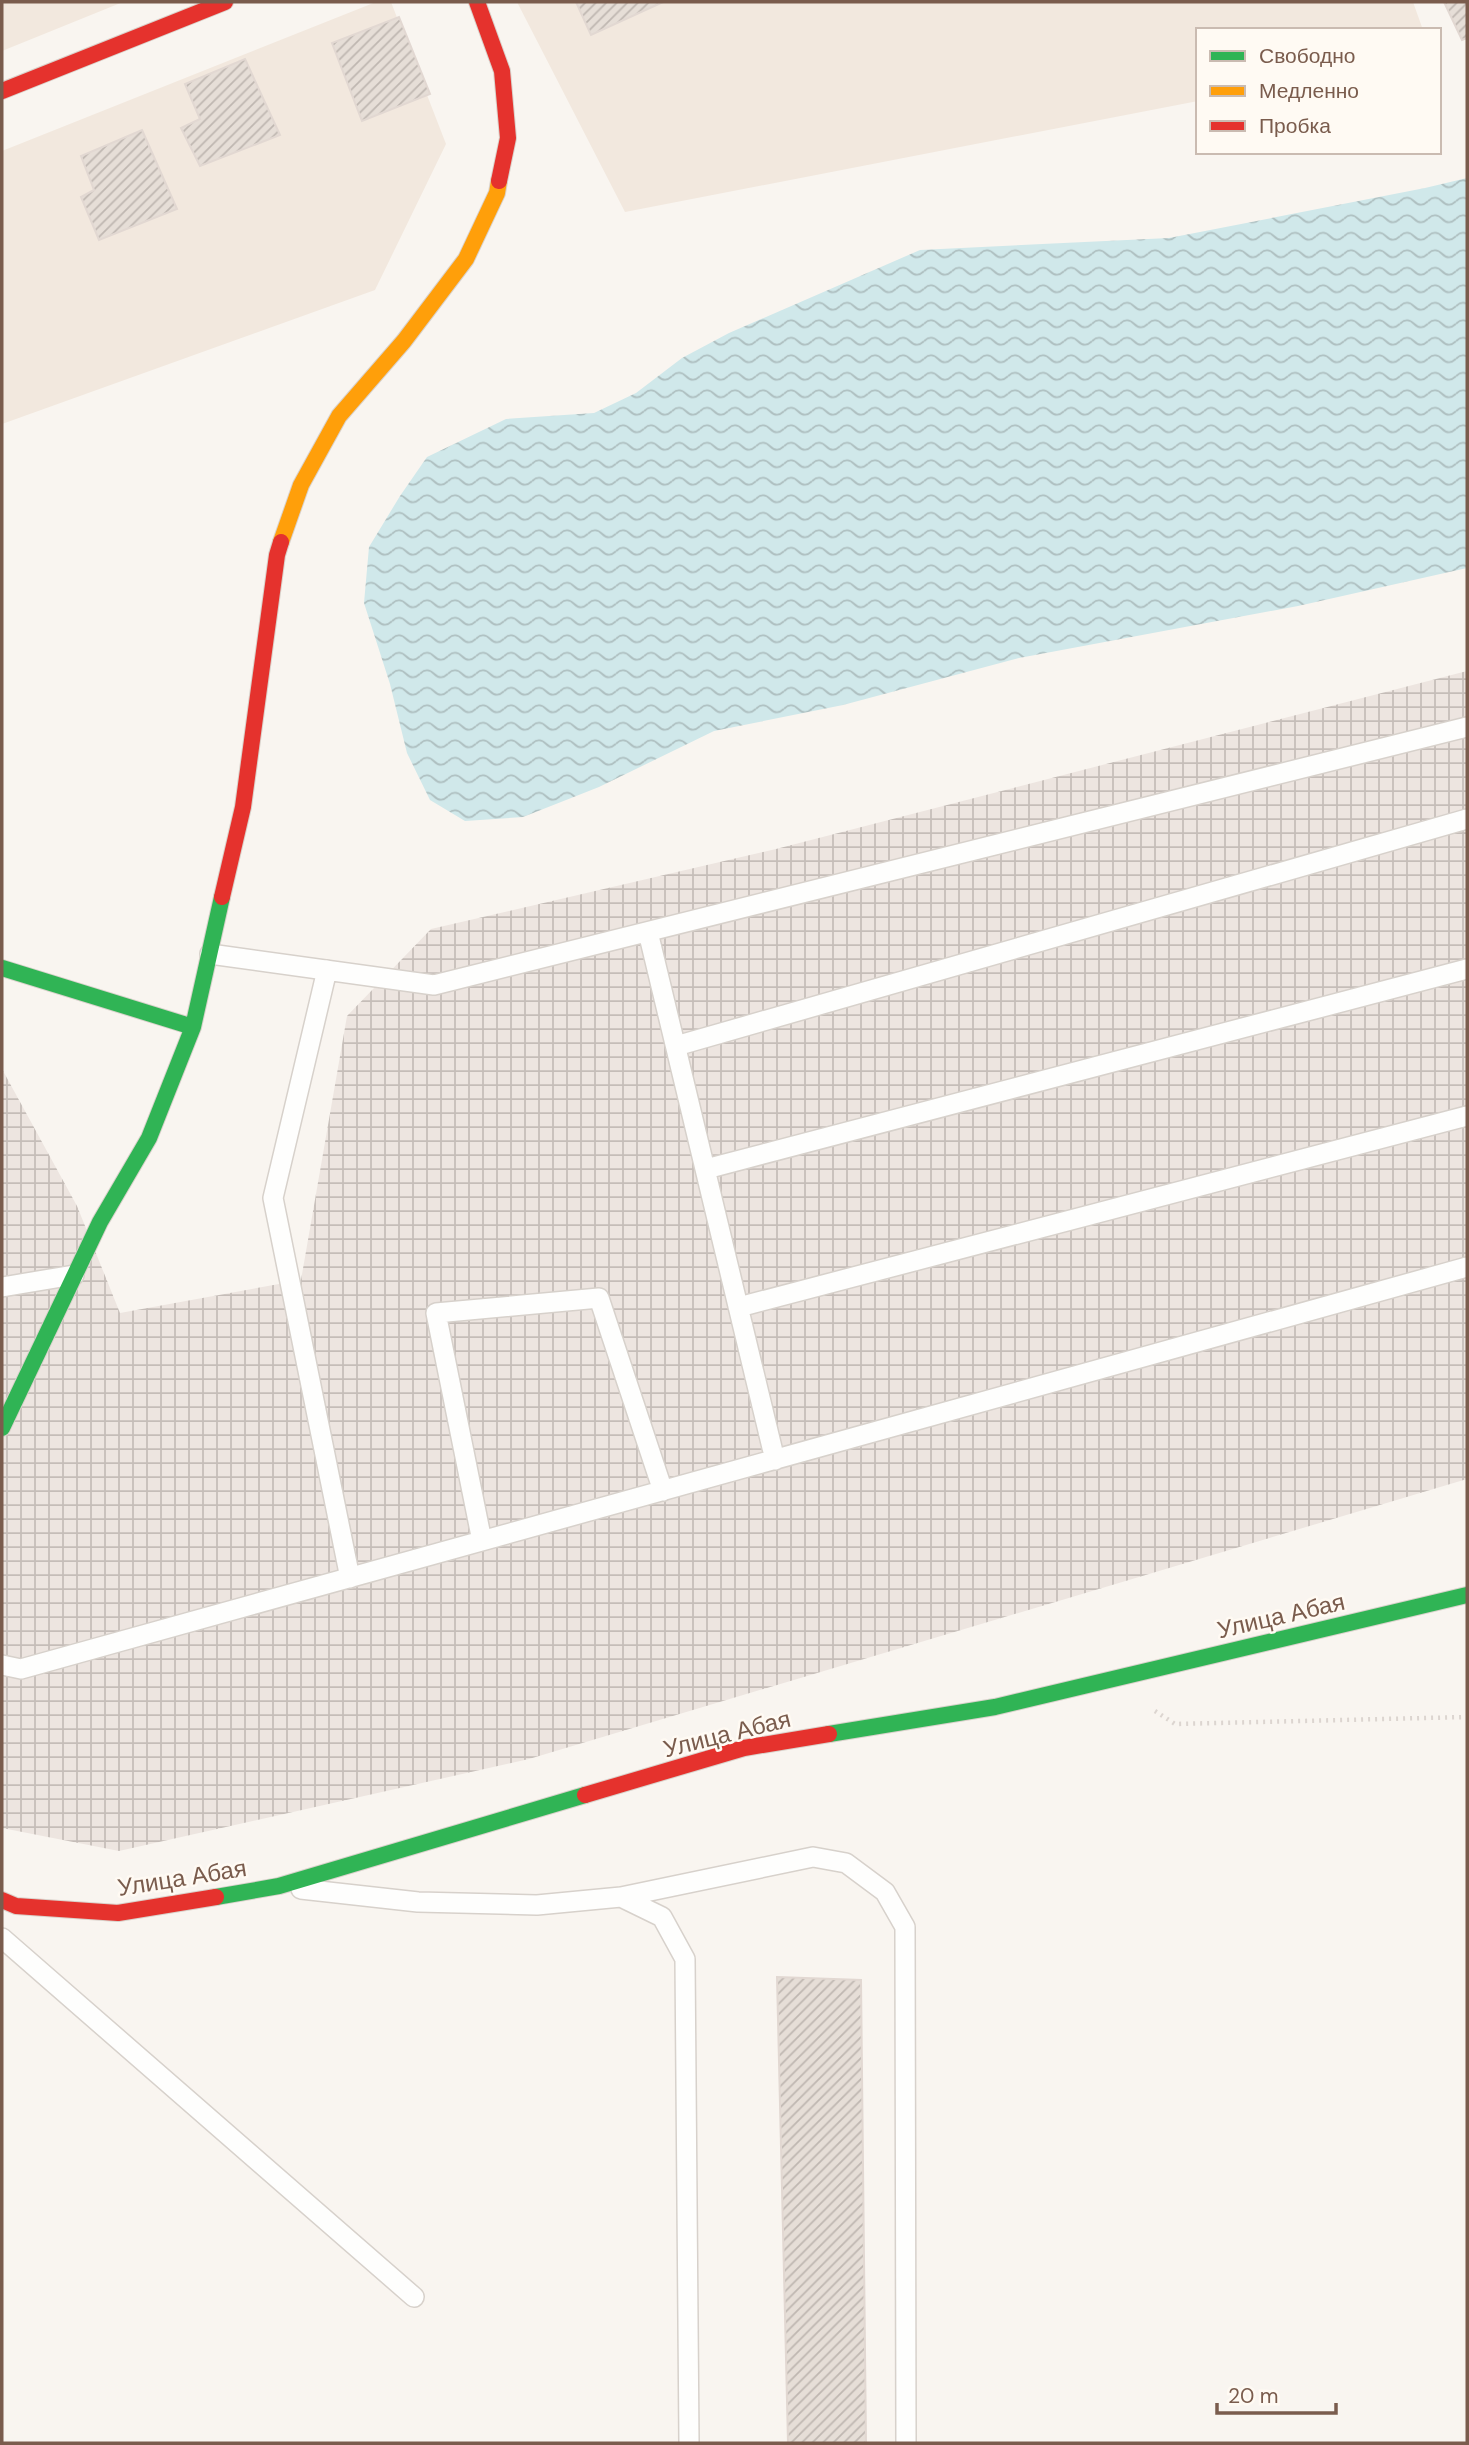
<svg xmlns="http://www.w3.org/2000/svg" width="1469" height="2445" viewBox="0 0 1469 2445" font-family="'DM Sans',sans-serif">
<defs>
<pattern id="industrial-grid" width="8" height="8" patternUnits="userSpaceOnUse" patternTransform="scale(1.75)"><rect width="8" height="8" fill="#ede5e0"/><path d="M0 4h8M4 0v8" fill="none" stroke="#c5bdb8"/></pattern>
<pattern id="water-waves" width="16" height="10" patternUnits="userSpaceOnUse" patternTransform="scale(1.75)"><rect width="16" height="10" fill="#d0e8ea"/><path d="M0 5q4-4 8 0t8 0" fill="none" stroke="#aebfc0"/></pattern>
<pattern id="building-hatch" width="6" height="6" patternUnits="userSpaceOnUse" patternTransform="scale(1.75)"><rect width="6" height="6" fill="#e6ded7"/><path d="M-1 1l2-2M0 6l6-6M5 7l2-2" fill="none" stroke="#bfb7b1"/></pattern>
</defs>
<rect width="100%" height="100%" fill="#f9f5f0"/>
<path fill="#f2e8de" d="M 2,2 L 123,2 L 2,51 Z
M 376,2 L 391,2 L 446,144 L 375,290 L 2,424 L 2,151 Z
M 517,2 L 1413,2 L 1423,30 L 1198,30 L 1198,101 L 625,212 Z"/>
<path fill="url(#industrial-grid)" d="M 1467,671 L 1467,1479 L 529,1759 L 119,1851 L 2,1828 L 2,1069 L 77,1206 L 120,1313 L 301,1280 L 347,1016 L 431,929 L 776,849 Z"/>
<path fill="url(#water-waves)" d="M 1467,178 L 1467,568 L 1298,606 L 1019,658 L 843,705 L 714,731 L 599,787 L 523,817 L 465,821 L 430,800 L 407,753 L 390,684 L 364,603 L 369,547 L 400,496 L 427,457 L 506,419 L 594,413 L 636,393 L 682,358 L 729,333 L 920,250 L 1169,238 L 1425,188 Z"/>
<path fill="url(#building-hatch)" stroke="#e2d8d2" stroke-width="2" d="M 576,2 L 663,2 L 591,35 Z
M 1444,2 L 1467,2 L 1467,38 L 1462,40 Z
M 399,17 L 430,94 L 362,121 L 332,43 Z
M 245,59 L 280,135 L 200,166 L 181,128 L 200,119 L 185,84 Z
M 142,130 L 177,209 L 99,240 L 81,197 L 94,190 L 81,156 Z
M 777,1977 L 861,1980 L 866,2443 L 788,2443 Z"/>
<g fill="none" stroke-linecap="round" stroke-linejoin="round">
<g stroke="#d7d1cb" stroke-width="22">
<path id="lane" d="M 648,932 L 775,1460
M 210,954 L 434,985 L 1467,727
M 327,970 L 273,1198 L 350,1578
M 676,1046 L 1467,819
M 706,1169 L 1467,969
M 2,1287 L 74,1275
M 739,1307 L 1467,1116
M 482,1541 L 436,1313 L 599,1298 L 663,1491
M 2,1665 L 21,1669 L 1467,1267
M 301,1889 L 418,1902 L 537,1905 L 621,1897 L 662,1917 L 685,1959 L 689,2443
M 621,1897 L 813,1857 L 846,1863 L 885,1892 L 905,1927 L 906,2443
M 2,1938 L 414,2297"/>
</g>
<g stroke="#d9d2cb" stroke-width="18">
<path id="fast" d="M 2,968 L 193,1027
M 2,1428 L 100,1222 L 149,1138 L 193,1027 L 222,897
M 829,1734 L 995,1707 L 1467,1595
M 216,1897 L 279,1886 L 585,1795"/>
</g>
<g stroke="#d9d2cb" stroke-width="18">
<path id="slow" d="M 281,542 L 301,485 L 339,416 L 404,341 L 466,259 L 497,193 L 499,181"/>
</g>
<g stroke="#d9d2cb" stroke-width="18">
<path id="jam" d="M 477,2 L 502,71 L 508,138 L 499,181
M 2,91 L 225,2
M 222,897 L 243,807 L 277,555 L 281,542
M 585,1795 L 744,1748 L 829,1734
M 2,1900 L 16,1906 L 118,1913 L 216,1897"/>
</g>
<path stroke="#dcd5d0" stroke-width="4.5" stroke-dasharray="2 5" stroke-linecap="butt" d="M 1155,1711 L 1175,1724 L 1467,1717"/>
<use href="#lane" stroke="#fefefd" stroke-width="19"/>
<use href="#fast" stroke="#30b455" stroke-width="16"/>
<use href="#slow" stroke="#ff9f0a" stroke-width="16"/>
<use href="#jam" stroke="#e5322d" stroke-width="16"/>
</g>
<g text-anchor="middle" stroke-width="5" stroke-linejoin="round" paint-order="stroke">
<g font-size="24" fill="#7a5c4d" stroke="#fffaf3">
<text transform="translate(1281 1616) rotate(-13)" y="8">Улица Абая</text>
<text transform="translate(727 1734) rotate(-14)" y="8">Улица Абая</text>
<text transform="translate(182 1878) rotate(-9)" y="8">Улица Абая</text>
</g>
</g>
<rect width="1469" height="2445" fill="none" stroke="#7a5c4d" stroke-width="7"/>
<rect x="1196" y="28" width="245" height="126" fill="#fffaf3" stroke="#cabbb1" stroke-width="2"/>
<rect x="1210" y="51" width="35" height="10" fill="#30b455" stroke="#cabbb1" stroke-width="2"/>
<text x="1259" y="63" font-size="21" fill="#7a5c4d">Свободно</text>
<rect x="1210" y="86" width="35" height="10" fill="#ff9f0a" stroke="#cabbb1" stroke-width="2"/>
<text x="1259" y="98" font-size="21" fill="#7a5c4d">Медленно</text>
<rect x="1210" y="121" width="35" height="10" fill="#e5322d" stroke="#cabbb1" stroke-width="2"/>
<text x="1259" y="133" font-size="21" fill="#7a5c4d">Пробка</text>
<path d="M1217 2403v10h119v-10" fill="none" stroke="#7a5c4d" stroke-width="3.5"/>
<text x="1228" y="2403" font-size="21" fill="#7a5c4d" stroke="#fffaf3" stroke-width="5" paint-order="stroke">20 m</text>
</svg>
